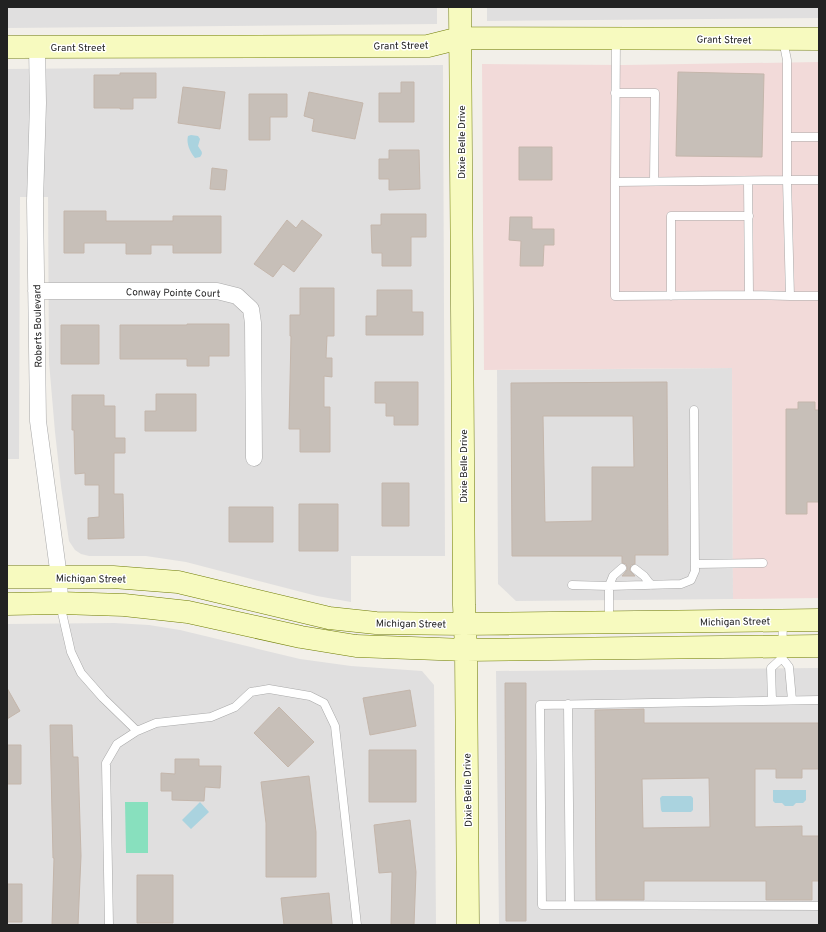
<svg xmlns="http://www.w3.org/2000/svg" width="826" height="932" viewBox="0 0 826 932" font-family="Overpass,sans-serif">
<rect width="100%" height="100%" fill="#f2efe9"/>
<path fill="#e0dfdf" d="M 7,7 L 437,7 L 437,24 L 7,28 Z
M 487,7 L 819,7 L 819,18 L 487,21 Z
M 443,65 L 445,556 L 351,556 L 351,602 L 317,596 L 186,562 L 146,556 L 89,556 L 81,554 L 75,550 L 69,541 L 61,486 L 55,432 L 49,362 L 48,197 L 20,197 L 19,459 L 7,459 L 7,69 Z
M 732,368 L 733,599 L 516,601 L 498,584 L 497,370 Z
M 114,623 L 149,625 L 180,630 L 300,659 L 351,666 L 422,671 L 434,685 L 436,925 L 7,925 L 7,624 Z
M 819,668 L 819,925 L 499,925 L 496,671 Z"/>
<path fill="#f2dad9" d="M 819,62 L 819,598 L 733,599 L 732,368 L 484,370 L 482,64 L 624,65 Z"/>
<path fill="#88e0be" d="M 125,802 L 148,802 L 148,853 L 126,853 Z"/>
<path fill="#aad3df" d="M 191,135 L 198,136 L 200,139 L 198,146 C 201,151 204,152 200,157 L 195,158 C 190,152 186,143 188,136 Z
M 773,790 L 806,790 L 806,800 L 803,803 L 796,803 L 793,806 L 785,806 L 782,803 L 775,803 L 773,801 Z
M 662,796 L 691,796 L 693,798 L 693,810 L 691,812 L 662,812 L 661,810 L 660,798 Z
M 200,802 L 209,812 L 191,829 L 182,820 Z"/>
<path fill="#c7bfb8" stroke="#c4b6ab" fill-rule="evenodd" d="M 678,72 L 764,74 L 762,157 L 676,156 Z
M 120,73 L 156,73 L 156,98 L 133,98 L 133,109 L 120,109 L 120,108 L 94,108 L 94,75 L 120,75 Z
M 401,82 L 414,82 L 414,122 L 379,122 L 379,93 L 401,93 Z
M 183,87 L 225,92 L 220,129 L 178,123 Z
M 309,92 L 363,103 L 355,139 L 312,131 L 314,119 L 304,116 Z
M 249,94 L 287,94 L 287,117 L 270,117 L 270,140 L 249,140 Z
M 519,147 L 552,147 L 552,180 L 519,180 Z
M 389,150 L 419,150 L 420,189 L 389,190 L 389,179 L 379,179 L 379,159 L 389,159 Z
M 212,168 L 227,170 L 225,190 L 210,189 Z
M 64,211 L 106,211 L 106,221 L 173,221 L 173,216 L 221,216 L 221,253 L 173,253 L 173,245 L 151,245 L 151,254 L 126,254 L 126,243 L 84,243 L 84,253 L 64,253 Z
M 381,214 L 426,214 L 426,237 L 411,237 L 411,266 L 382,266 L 382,253 L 372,253 L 371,225 L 381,225 Z
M 510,217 L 532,217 L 532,229 L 554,229 L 554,245 L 544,245 L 543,266 L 520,266 L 521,241 L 509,240 Z
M 287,220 L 296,228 L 302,220 L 322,235 L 294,272 L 283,264 L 273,277 L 254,264 Z
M 300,288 L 334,288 L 334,336 L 327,336 L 326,358 L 332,358 L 332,377 L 324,376 L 324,407 L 330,407 L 330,452 L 300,452 L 300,429 L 289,429 L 291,336 L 290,336 L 290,315 L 300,315 Z
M 377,290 L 412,290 L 412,312 L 423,312 L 423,335 L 366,335 L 366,316 L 377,316 Z
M 187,324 L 229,324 L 229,356 L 209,356 L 209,366 L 187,366 L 187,359 L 120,359 L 120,325 L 187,325 Z
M 61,325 L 99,325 L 99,364 L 61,364 Z
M 375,382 L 418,382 L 418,425 L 394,425 L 394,416 L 386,416 L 386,403 L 375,403 Z
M 667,382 L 668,555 L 635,555 L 635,564 L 631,565 L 630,569 L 630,571 L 635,576 L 622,576 L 627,570 L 627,567 L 626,564 L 622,563 L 622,556 L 512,556 L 511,383 ZM 543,416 L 633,416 L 634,467 L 592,467 L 592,521 L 545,522 Z
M 156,394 L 196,394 L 196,431 L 145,431 L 145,411 L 156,411 Z
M 72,395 L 104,395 L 104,406 L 115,406 L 115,438 L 125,438 L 125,453 L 114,453 L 114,494 L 123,494 L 124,538 L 88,539 L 88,518 L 99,517 L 99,485 L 85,485 L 85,473 L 75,474 L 74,430 L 72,430 Z
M 798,402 L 815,402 L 815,410 L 819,410 L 819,502 L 807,502 L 807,514 L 786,514 L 786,409 L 798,409 Z
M 382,483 L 409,483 L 409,526 L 382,526 Z
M 299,504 L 338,504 L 338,551 L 299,551 Z
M 229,507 L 273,507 L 273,542 L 229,542 Z
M 505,683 L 526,683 L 526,921 L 506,921 Z
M 7,688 L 20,711 L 7,719 Z
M 410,690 L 416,726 L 370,735 L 363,698 Z
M 279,707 L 314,742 L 288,767 L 254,733 Z
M 644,709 L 644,723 L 819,723 L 819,769 L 802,769 L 802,778 L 776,778 L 776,769 L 755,769 L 755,827 L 802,826 L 802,836 L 819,836 L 819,881 L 812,881 L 812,900 L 766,900 L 766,881 L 644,881 L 644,900 L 596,900 L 595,710 ZM 709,778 L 710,827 L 643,828 L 642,779 Z
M 50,725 L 72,725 L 73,757 L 78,757 L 81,856 L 78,925 L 52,925 L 54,858 L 53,858 Z
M 7,745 L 21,745 L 21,784 L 7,784 Z
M 369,750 L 416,750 L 416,802 L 369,802 Z
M 175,759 L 199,759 L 199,766 L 221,766 L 220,788 L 205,787 L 204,801 L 172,800 L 172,791 L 161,791 L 161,773 L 175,774 Z
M 309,776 L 316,832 L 316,877 L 266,877 L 266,823 L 261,782 Z
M 410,820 L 416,872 L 414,925 L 391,925 L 392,872 L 379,873 L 374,825 Z
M 137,875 L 173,875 L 173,923 L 137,923 Z
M 7,884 L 22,884 L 22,922 L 7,922 Z
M 329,893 L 332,925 L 284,925 L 281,898 Z"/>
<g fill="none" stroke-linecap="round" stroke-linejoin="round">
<g stroke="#a9a9a9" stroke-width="9">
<path id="lane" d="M 616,39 L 615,182 L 787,180 L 790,296 L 819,296
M 783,40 L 787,60 L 787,137 L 819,137
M 615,93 L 655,93 L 654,181
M 787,137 L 787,180 L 819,180
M 748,181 L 749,295 L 790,296
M 615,182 L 615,296 L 749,295
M 671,296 L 671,216 L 749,216
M 695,564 L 763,563
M 635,569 L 644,576 L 651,585
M 572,585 L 609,586 L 613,576 L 622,568
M 60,604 L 71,652 L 81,673 L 103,698 L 137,731
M 783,621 L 782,658 L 789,667 L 792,700
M 609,622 L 609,586 L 681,584 L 691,580 L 695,571 L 694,410
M 819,700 L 540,705 L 542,905 L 819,906
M 772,701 L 771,668 L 782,658
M 568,704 L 570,905
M 109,925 L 106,763 L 117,744 L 137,731 L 156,723 L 211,717 L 235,707 L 251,692 L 269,689 L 310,696 L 324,703 L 335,726 L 357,925"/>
</g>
<g stroke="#a9a9a9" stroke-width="17">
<path id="street" d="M 37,47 L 38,103 L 35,201 L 38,421 L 59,577 L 60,603
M 36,291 L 217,291 L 237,296 L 251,309 L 253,323 L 254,458"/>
</g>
<g stroke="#707d05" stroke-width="23">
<path id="secondary" d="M 460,7 L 464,605 L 466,650 L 468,925
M 7,47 L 428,46 L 460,38 L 819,39
M 7,577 L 113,577 L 178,582 L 329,618 L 376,623 L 464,624 L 819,620
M 7,604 L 60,603 L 124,605 L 188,612 L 301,637 L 356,646 L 466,650 L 819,646"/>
</g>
<use href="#lane" stroke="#fff" stroke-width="8"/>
<use href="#street" stroke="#fff" stroke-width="16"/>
<use href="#secondary" stroke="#f7fabf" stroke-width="22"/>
</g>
<g text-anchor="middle" stroke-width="3" stroke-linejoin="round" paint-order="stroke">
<g font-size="10" fill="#222" stroke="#fff">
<text transform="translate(724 39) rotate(1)" y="4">Grant Street</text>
<text transform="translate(401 45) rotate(-1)" y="4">Grant Street</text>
<text x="78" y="51">Grant Street</text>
<text transform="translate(461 142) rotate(-90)" y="4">Dixie Belle Drive</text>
<text transform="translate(173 292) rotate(1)" y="4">Conway Pointe Court</text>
<text transform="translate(37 326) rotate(-91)" y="4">Roberts Boulevard</text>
<text transform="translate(463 466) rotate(-90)" y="4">Dixie Belle Drive</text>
<text transform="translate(91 578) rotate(1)" y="4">Michigan Street</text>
<text transform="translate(735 621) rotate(-1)" y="4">Michigan Street</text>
<text transform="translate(411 623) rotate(1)" y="4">Michigan Street</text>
<text transform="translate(467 790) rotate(-91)" y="4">Dixie Belle Drive</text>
</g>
</g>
<rect width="826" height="932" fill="none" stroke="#222222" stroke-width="16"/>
</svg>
